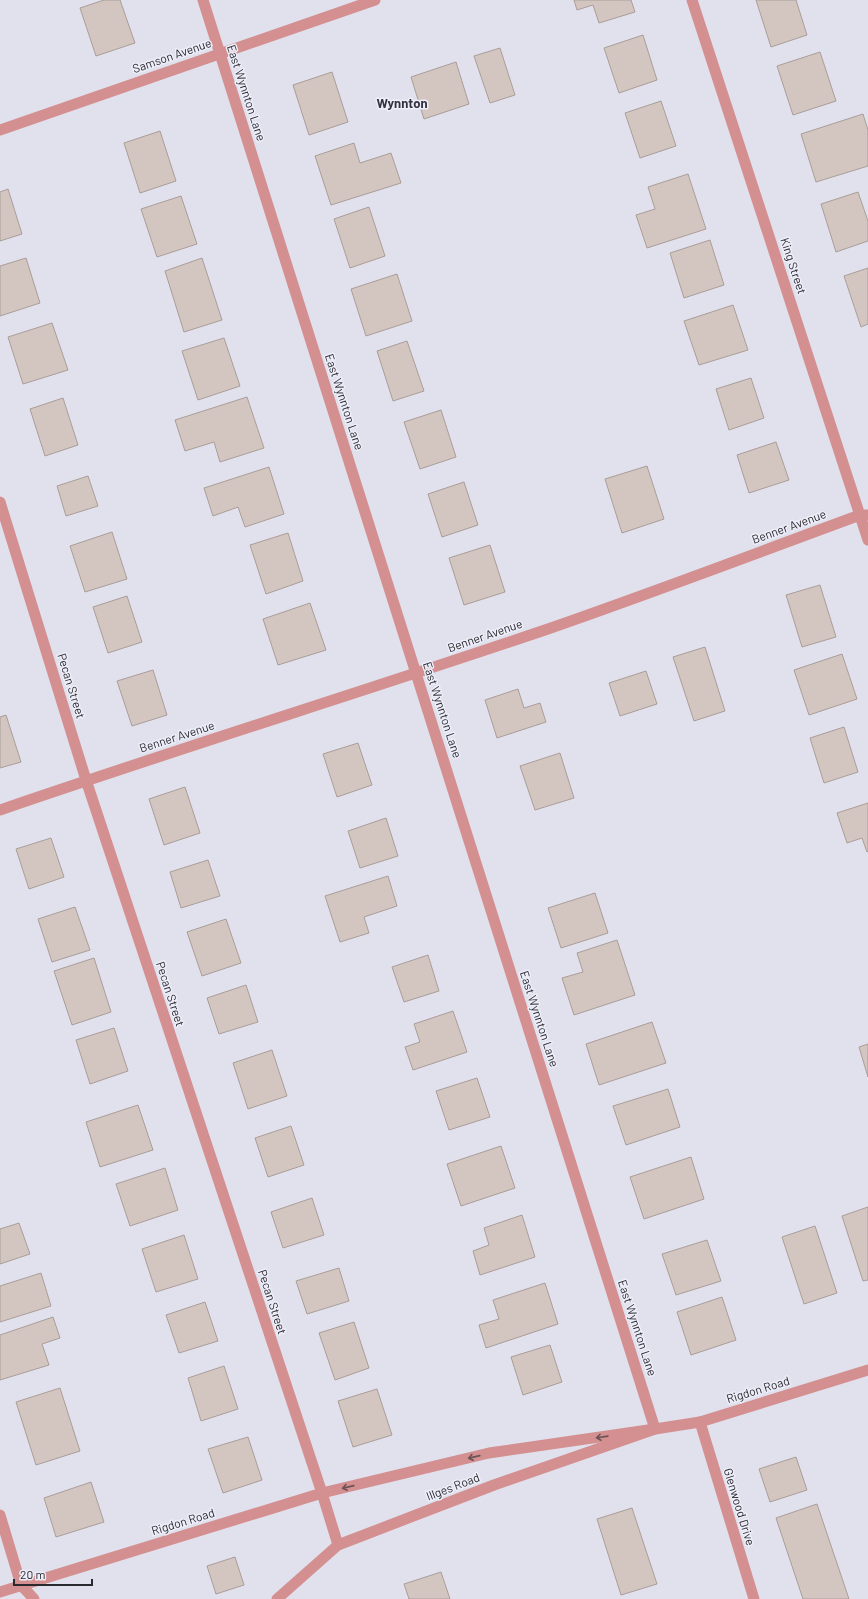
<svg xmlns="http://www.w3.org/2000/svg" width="868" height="1599" viewBox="0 0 868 1599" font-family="Barlow,sans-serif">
<rect width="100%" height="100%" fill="#e1e1ed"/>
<path fill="#d3c6c1" stroke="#aa9d99" d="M 104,0 L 120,0 L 135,43 L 96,56 L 80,8 Z
M 574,0 L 631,0 L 635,12 L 599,23 L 593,5 L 577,10 Z
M 756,0 L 796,0 L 807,35 L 771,47 Z
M 643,35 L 657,80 L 619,93 L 604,48 Z
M 500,48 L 515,95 L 490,103 L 474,56 Z
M 820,52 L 836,101 L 793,115 L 777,66 Z
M 456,62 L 469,104 L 424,119 L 411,77 Z
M 332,72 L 348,122 L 309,135 L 293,85 Z
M 661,101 L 676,146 L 640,158 L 625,113 Z
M 863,114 L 868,130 L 868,166 L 816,182 L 801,134 Z
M 160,131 L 176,181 L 140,193 L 124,143 Z
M 354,143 L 360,163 L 391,153 L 401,183 L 331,205 L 315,156 Z
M 688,174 L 706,229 L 647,248 L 636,215 L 655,209 L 648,187 Z
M 8,189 L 22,234 L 0,241 L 0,192 Z
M 858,192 L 868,221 L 868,241 L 836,252 L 821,204 Z
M 181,196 L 197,244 L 157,257 L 141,209 Z
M 369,207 L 385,256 L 350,268 L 334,219 Z
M 710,240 L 724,285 L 684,298 L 670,253 Z
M 26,258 L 40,303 L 0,316 L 0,266 Z
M 202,258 L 222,320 L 184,332 L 165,271 Z
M 868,268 L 868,324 L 861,327 L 844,276 Z
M 397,274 L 412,321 L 366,336 L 351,289 Z
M 733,305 L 748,350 L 699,365 L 684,321 Z
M 52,323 L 68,370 L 23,384 L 8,337 Z
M 224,338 L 240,386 L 198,400 L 182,351 Z
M 407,341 L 424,391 L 393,401 L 377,351 Z
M 751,378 L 764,418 L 729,430 L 716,389 Z
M 247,397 L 264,448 L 220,462 L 214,442 L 185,451 L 175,420 Z
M 63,398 L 78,445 L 45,456 L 30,409 Z
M 441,410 L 456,457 L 420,469 L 404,422 Z
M 776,442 L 789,480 L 749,493 L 737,455 Z
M 647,466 L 664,519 L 622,533 L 605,479 Z
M 269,467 L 284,514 L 245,527 L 238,507 L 213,516 L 204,488 Z
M 88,476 L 98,506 L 66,516 L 57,486 Z
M 464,482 L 478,525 L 442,537 L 428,494 Z
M 112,532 L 127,579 L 85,592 L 70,546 Z
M 288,533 L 303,581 L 266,594 L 250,545 Z
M 490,545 L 505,592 L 464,605 L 449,558 Z
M 820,585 L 836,637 L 802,647 L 786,595 Z
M 127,596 L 142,642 L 108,653 L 93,607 Z
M 310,603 L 326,650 L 278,665 L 263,619 Z
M 705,647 L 725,711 L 694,721 L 673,657 Z
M 842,654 L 857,699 L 809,715 L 794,670 Z
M 153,670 L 167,715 L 132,726 L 117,681 Z
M 646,671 L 657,704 L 620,716 L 609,683 Z
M 518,689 L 524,708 L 540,703 L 546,722 L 497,738 L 485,700 Z
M 6,715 L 21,762 L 0,768 L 0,717 Z
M 844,727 L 858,772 L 824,783 L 810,738 Z
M 358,743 L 372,785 L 337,797 L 323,754 Z
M 560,753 L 574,798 L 535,810 L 520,766 Z
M 185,787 L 200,833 L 164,845 L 149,799 Z
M 868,803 L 868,851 L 867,852 L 862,838 L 847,843 L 837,813 Z
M 386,818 L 398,856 L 360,868 L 348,831 Z
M 51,838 L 64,877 L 29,889 L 16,849 Z
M 208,860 L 220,896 L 181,908 L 170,872 Z
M 388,876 L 397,906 L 364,917 L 369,933 L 340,942 L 325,896 Z
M 595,893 L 608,933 L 561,948 L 548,908 Z
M 75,907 L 90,950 L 52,962 L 38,919 Z
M 226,919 L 241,963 L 202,976 L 187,932 Z
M 617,940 L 635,995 L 574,1015 L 562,978 L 583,972 L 577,953 Z
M 428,955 L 439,991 L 404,1002 L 392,967 Z
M 94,958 L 111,1012 L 72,1025 L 54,971 Z
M 246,985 L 258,1022 L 219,1034 L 207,998 Z
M 453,1011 L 467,1052 L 413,1070 L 405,1047 L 420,1042 L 414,1024 Z
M 652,1022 L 666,1063 L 599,1085 L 586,1044 Z
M 114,1028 L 128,1071 L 90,1084 L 76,1040 Z
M 868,1044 L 868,1077 L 859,1047 Z
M 272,1050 L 287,1096 L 248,1109 L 233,1063 Z
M 477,1078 L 490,1117 L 449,1130 L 436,1091 Z
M 668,1089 L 680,1127 L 626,1145 L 613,1106 Z
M 138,1105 L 153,1150 L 100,1167 L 86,1122 Z
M 291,1126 L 304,1165 L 268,1177 L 255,1138 Z
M 501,1146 L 515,1188 L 461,1206 L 447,1164 Z
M 691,1157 L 704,1199 L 644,1219 L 630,1177 Z
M 165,1168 L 178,1210 L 130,1226 L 116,1184 Z
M 312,1198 L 324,1235 L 283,1248 L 271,1212 Z
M 868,1207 L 868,1280 L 863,1281 L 842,1216 Z
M 522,1215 L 535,1257 L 480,1275 L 473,1251 L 489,1245 L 484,1228 Z
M 19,1223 L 30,1254 L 0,1264 L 0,1229 Z
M 815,1226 L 837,1293 L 804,1304 L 782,1237 Z
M 184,1235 L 198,1279 L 156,1292 L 142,1249 Z
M 707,1240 L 721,1281 L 676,1295 L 662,1254 Z
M 339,1268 L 349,1301 L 307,1314 L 296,1281 Z
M 41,1273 L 51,1306 L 0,1322 L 0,1286 Z
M 545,1283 L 558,1324 L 486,1348 L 479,1325 L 499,1319 L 493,1300 Z
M 722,1297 L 736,1340 L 691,1355 L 677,1312 Z
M 205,1302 L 218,1341 L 179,1353 L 166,1315 Z
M 53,1317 L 60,1338 L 42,1344 L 49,1365 L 0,1380 L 0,1335 Z
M 354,1322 L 369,1368 L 335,1380 L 319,1333 Z
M 550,1345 L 562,1382 L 523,1395 L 511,1357 Z
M 224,1366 L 238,1409 L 201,1421 L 188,1378 Z
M 60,1388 L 80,1451 L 36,1465 L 16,1402 Z
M 377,1389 L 392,1435 L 353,1447 L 338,1401 Z
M 248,1437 L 262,1480 L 223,1493 L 208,1449 Z
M 796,1457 L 807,1490 L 770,1502 L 759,1469 Z
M 91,1482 L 104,1522 L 56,1537 L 44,1498 Z
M 817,1504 L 849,1599 L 803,1599 L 776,1518 Z
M 632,1508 L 657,1584 L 621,1595 L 597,1519 Z
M 235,1557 L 244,1585 L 216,1594 L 207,1566 Z
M 441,1572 L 450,1599 L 409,1599 L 404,1584 Z"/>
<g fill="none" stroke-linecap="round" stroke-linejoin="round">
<path stroke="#d49091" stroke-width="11" d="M 21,1585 L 34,1599"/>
<path stroke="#d49091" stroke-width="11" d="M 692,0 L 868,540
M 0,130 L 375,0
M 0,502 L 86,780 L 322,1493 L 489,1453 L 655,1429 L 203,0
M 0,810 C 180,748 362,692 542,631 C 649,594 754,554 860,515 L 868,515
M 700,1422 L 754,1599
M 0,1515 L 21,1585
M 0,1592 L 322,1493 L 338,1545"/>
<path stroke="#d49091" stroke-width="11" d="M 277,1599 L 338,1545 L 494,1485 L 655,1429 L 700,1422 L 868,1370"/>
</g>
<defs><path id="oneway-shaft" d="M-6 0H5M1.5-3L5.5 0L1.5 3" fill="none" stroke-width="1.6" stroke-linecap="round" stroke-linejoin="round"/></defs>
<g stroke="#6e5356">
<use href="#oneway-shaft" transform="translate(602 1437) rotate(172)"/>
<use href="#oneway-shaft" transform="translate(474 1457) rotate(167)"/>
<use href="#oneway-shaft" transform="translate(348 1487) rotate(167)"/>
</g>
<g text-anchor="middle" stroke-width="3" stroke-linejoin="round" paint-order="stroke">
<g font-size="12" fill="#2a2a2e" stroke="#eeeefa">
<text transform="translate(172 56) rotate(-19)" y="4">Samson Avenue</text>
<text transform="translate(246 93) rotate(72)" y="4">East Wynnton Lane</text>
<text transform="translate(793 266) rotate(72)" y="4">King Street</text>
<text transform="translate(344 402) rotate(72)" y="4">East Wynnton Lane</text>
<text transform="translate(789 527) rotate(-20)" y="4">Benner Avenue</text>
<text transform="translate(485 636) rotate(-19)" y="4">Benner Avenue</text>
<text transform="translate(71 686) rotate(73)" y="4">Pecan Street</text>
<text transform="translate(442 710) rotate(72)" y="4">East Wynnton Lane</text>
<text transform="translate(177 737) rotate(-18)" y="4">Benner Avenue</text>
<text transform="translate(170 994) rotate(72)" y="4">Pecan Street</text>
<text transform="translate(539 1019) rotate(72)" y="4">East Wynnton Lane</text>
<text transform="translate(272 1302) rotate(72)" y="4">Pecan Street</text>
<text transform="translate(637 1328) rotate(72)" y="4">East Wynnton Lane</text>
<text transform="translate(758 1390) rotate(-17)" y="4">Rigdon Road</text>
<text transform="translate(453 1487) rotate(-21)" y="4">Illges Road</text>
<text transform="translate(739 1507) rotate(73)" y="4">Glenwood Drive</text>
<text transform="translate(183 1522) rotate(-17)" y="4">Rigdon Road</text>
</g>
<g font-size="13" font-weight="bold" fill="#34333d" stroke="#eeeefa">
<text x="402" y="108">Wynnton</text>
</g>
</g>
<path d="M14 1579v6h78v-6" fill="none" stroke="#2a2a2e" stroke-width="2"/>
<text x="20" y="1579" font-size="12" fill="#2a2a2e" stroke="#eeeefa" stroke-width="3" paint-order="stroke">20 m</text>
</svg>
